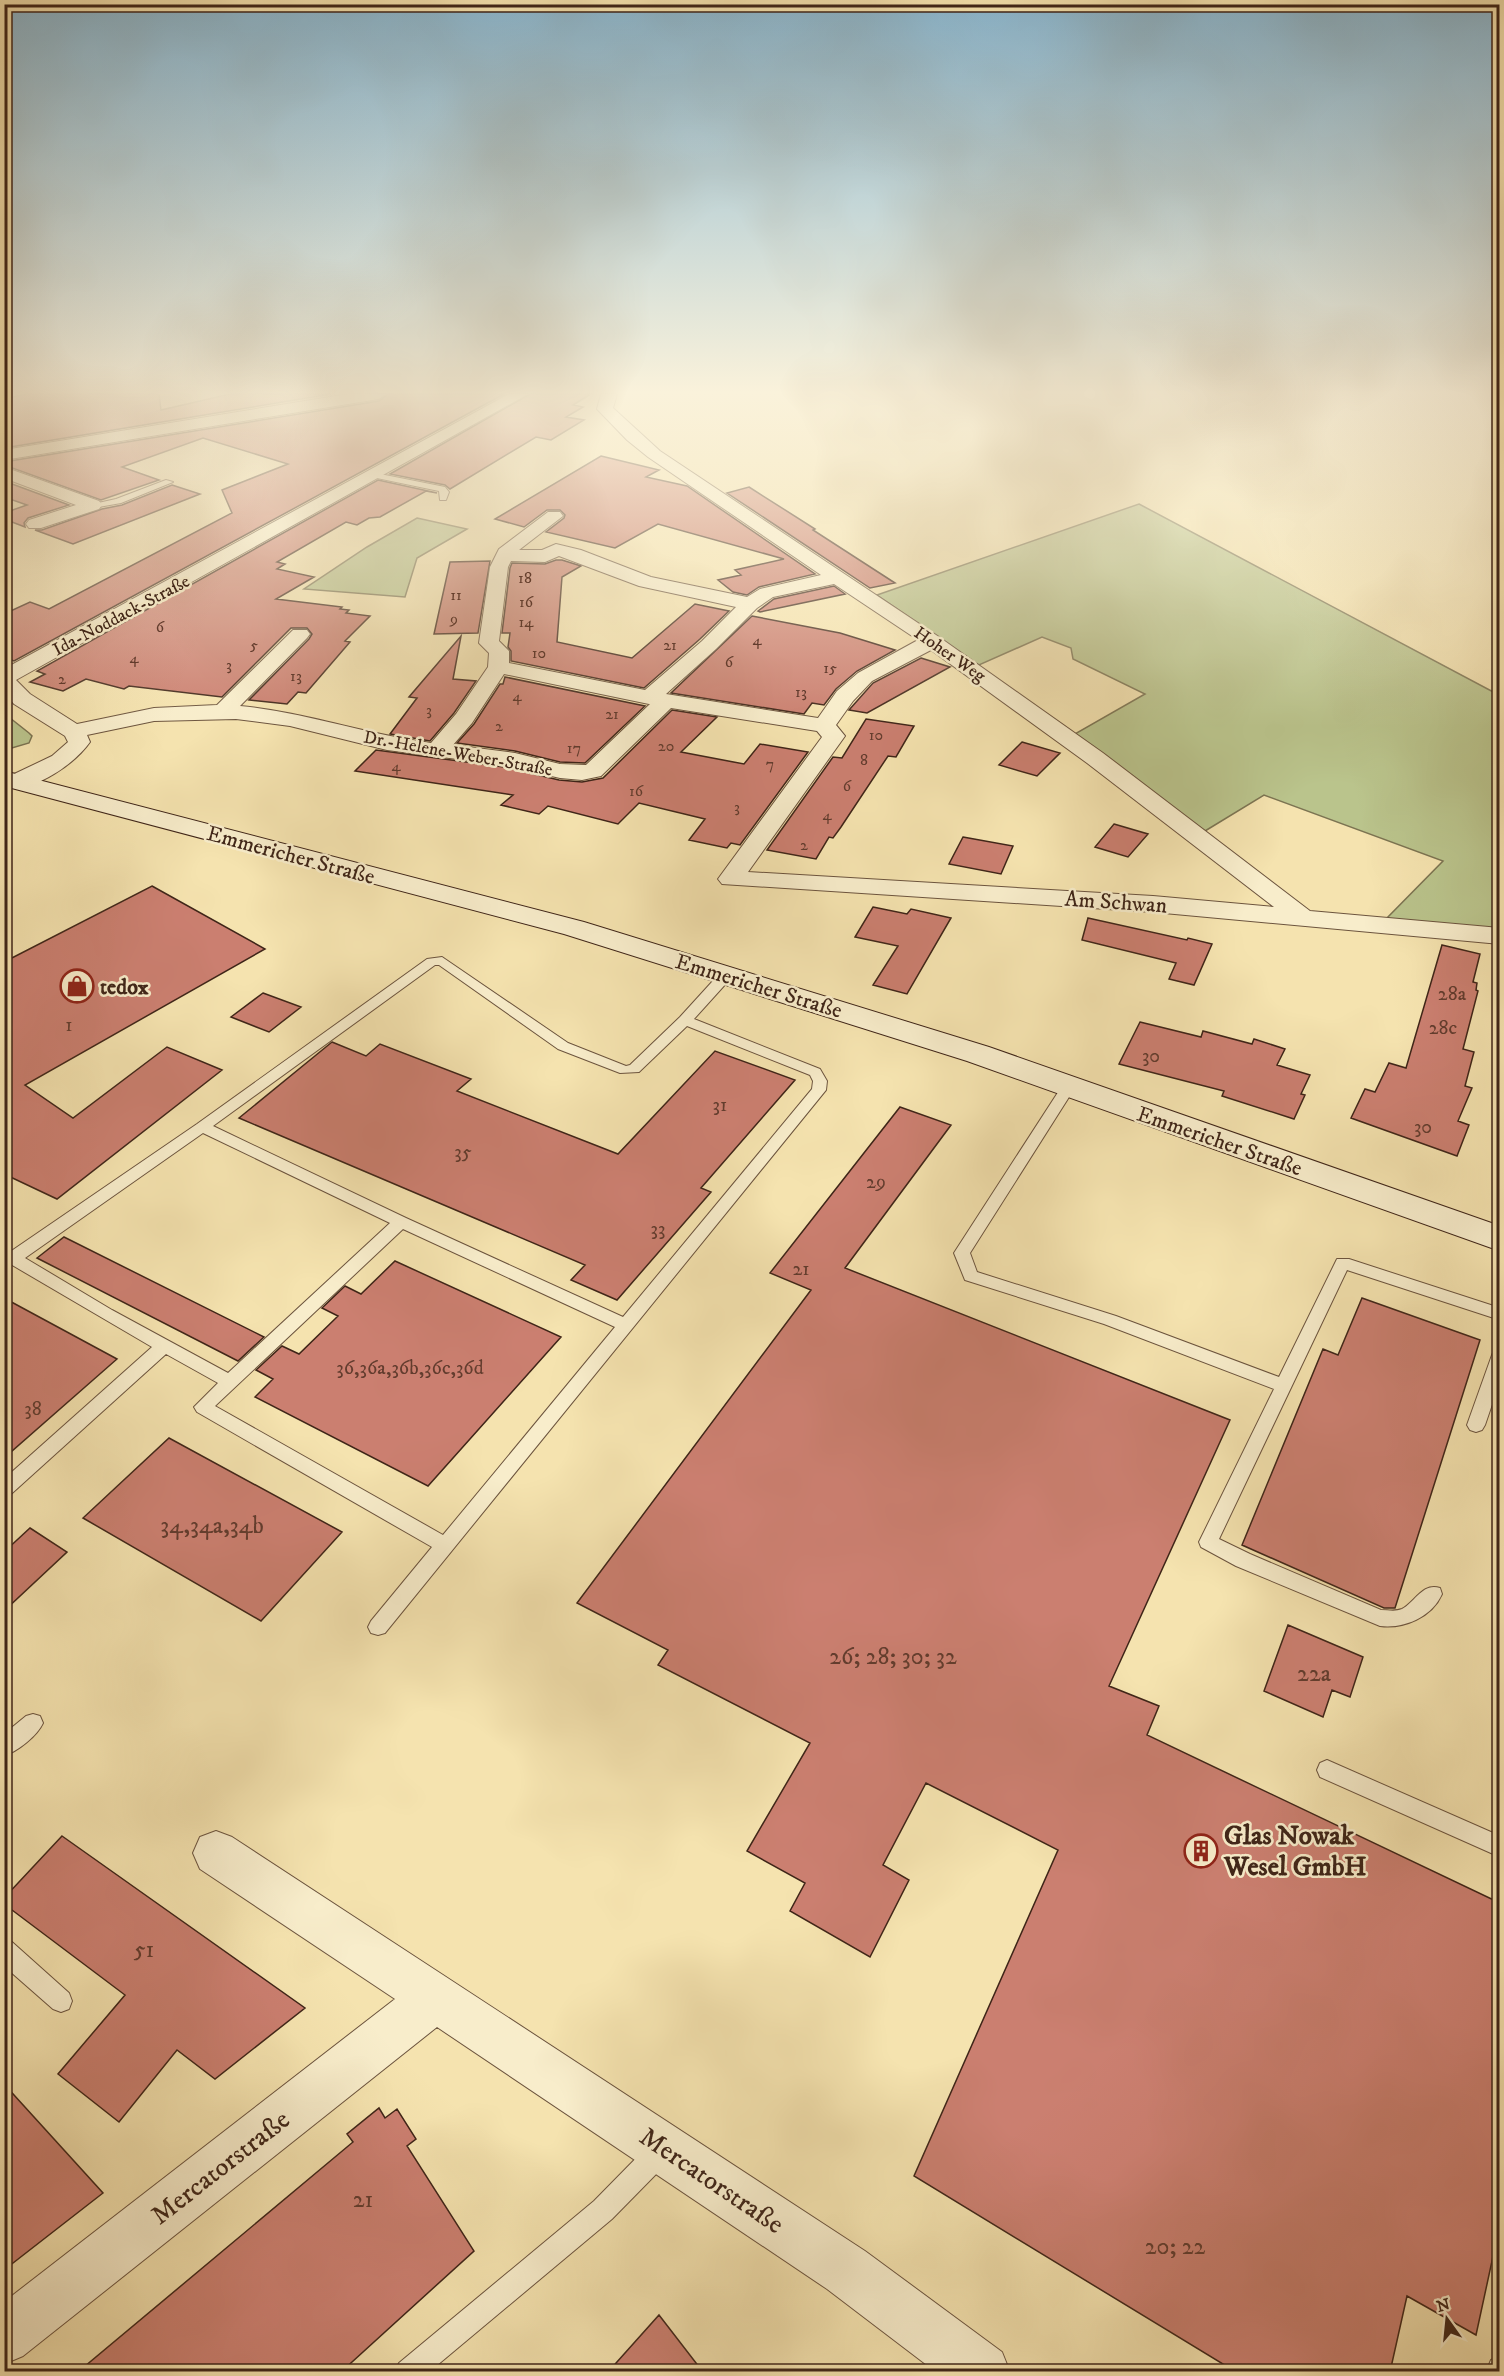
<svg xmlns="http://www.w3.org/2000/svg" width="1504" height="2376" viewBox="0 0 1504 2376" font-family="'IM FELL DW Pica',serif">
<rect width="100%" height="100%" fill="#f5e3af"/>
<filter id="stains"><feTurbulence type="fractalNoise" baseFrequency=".00333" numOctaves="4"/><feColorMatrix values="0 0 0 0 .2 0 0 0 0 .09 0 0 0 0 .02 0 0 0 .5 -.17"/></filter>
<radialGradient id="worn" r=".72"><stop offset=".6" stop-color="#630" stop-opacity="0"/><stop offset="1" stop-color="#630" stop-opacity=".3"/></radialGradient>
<path fill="#bac48c" stroke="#7c7452" stroke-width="1.5" d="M 1139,504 L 1499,695 L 1499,931 L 1386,919 L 1443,861 L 1264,795 L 1205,831 L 1073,735 L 1145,694 L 1073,659 L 1071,648 L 1042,637 L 979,665 L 877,595 Z
M 417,518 L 467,529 L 417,558 L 405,597 L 304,589 L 367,547 Z
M 5,714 L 29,733 L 32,736 L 29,743 L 5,750 Z"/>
<path fill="#cb7f70" stroke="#3f2518" stroke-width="1.5" d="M 26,394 L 159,394 L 161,410 L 230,394 L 331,394 L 4,448 L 4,399 Z
M 388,394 L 504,394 L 14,661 L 4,657 L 4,614 L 30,602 L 49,609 L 232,513 L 222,490 L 288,464 L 203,438 L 122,467 L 159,480 L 101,500 L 4,465 L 4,462 L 379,401 Z
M 530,394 L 591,394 L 573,405 L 583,407 L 566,417 L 584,420 L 551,440 L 536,437 L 450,489 L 445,485 L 390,474 Z
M 601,456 L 659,470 L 646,477 L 687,486 L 815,574 L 759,587 L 747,595 L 733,592 L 718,580 L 741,575 L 735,570 L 784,559 L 658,524 L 615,548 L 546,532 L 564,518 L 565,515 L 560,510 L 547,510 L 524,527 L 495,519 Z
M 378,480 L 437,493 L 426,491 L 380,517 L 369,518 L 357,525 L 346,522 L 277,562 L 285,564 L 277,569 L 314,577 L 276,599 L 342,607 L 340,609 L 349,610 L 346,613 L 370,616 L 345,641 L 350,642 L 306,693 L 298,692 L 287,704 L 249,700 L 309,639 L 312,634 L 307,628 L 291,628 L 222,697 L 129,686 L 124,689 L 86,679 L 63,691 L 30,682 L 45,674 L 37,671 Z
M 4,481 L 69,505 L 28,518 L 24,523 L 25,527 L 4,519 L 4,513 L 27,505 L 4,497 Z
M 172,485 L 200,494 L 73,544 L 35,530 L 42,530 L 102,509 L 122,505 Z
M 749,487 L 815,529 L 813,530 L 895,583 L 870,588 L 727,493 Z
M 556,560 L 562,560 L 581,566 L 562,577 L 557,642 L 632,658 L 695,604 L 729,611 L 700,639 L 644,688 L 511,661 L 511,651 L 508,647 L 510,633 L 502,633 L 510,568 L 512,563 L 545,564 Z
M 490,561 L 478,633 L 434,634 L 450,562 Z
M 834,586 L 845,594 L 760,612 L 758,611 L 774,599 Z
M 752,616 L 840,633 L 895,650 L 857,671 L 836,689 L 824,705 L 812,703 L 804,714 L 671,693 Z
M 461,636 L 453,679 L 476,681 L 454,713 L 430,741 L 390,734 L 417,698 L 409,697 Z
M 921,658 L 950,667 L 867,713 L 849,710 L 873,683 Z
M 505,677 L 645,706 L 585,763 L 560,762 L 515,751 L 457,743 L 474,724 L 500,684 L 503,684 Z
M 672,710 L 717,717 L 681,752 L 744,764 L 760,744 L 808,752 L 740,845 L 731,843 L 727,848 L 689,840 L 705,819 L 639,803 L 618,824 L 548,806 L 539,814 L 501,805 L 513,795 L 355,771 L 376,750 L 504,767 L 559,780 L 582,782 L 603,778 Z
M 866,719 L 914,726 L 896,757 L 888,756 L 841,827 L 833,838 L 829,837 L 816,859 L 767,850 L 833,757 L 842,758 Z
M 1022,742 L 1060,753 L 1037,776 L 999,765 Z
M 1114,824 L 1148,834 L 1128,857 L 1095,847 Z
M 963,837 L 1013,846 L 1001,874 L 949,864 Z
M 152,886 L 265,949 L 25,1085 L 73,1118 L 167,1047 L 222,1070 L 57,1199 L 4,1174 L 4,962 Z
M 873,907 L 907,914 L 911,909 L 951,918 L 907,994 L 873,985 L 898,946 L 855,937 Z
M 1088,918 L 1187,940 L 1188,938 L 1212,944 L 1194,985 L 1169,979 L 1176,963 L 1082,940 Z
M 1442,945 L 1480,954 L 1473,982 L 1477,983 L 1476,990 L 1478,991 L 1463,1049 L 1474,1052 L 1465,1086 L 1472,1088 L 1458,1121 L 1469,1125 L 1457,1156 L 1351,1118 L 1365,1089 L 1375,1092 L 1389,1063 L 1406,1068 Z
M 263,993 L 301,1007 L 269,1032 L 231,1017 Z
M 1140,1022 L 1201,1037 L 1203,1031 L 1252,1044 L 1254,1039 L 1285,1049 L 1277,1065 L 1310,1075 L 1301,1094 L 1305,1095 L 1294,1119 L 1222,1096 L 1224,1091 L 1119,1064 Z
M 332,1042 L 366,1056 L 380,1044 L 471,1079 L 457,1091 L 618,1154 L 715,1051 L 795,1080 L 701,1188 L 711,1192 L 617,1300 L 571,1280 L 585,1265 L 239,1118 Z
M 900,1107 L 951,1125 L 845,1268 L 1230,1420 L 1109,1686 L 1159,1706 L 1147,1735 L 1500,1903 L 1500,2224 L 1476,2335 L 1407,2296 L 1390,2372 L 1236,2372 L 914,2176 L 1058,1850 L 926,1783 L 883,1865 L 909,1880 L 870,1957 L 790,1911 L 805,1883 L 747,1851 L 810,1743 L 658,1665 L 668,1650 L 577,1603 L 811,1290 L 770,1273 Z
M 64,1237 L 264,1337 L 238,1361 L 37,1258 Z
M 395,1261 L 561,1337 L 428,1486 L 255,1397 L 273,1379 L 256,1370 L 282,1346 L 299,1354 L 338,1316 L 322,1308 L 345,1286 L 361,1294 Z
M 4,1298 L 117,1359 L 4,1458 Z
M 1362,1298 L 1480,1340 L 1395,1608 L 1384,1608 L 1242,1545 L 1323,1349 L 1338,1355 Z
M 169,1438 L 342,1532 L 261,1621 L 83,1518 Z
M 30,1528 L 67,1552 L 4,1611 L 4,1552 Z
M 1288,1625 L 1363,1657 L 1350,1697 L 1332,1690 L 1323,1717 L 1264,1691 Z
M 62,1836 L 305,2008 L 215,2079 L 177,2050 L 119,2122 L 58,2074 L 125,1995 L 4,1904 L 4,1898 Z
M 4,2084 L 103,2193 L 4,2270 Z
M 379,2108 L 385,2118 L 397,2109 L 416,2139 L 407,2146 L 474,2251 L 341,2372 L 78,2372 L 353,2142 L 347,2134 Z
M 659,2315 L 703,2372 L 608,2372 Z"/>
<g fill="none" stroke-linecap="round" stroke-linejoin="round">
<g stroke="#6c543e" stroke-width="2">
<path id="lane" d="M 375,473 L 445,487 L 449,492 L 446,500 L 440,500 L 439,491 L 372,477 L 371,475 Z
M 166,480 L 173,482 L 121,503 L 93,508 L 89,505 L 116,499 Z
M 442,957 L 568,1043 L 626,1066 L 630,1065 L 680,1017 L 721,972 L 731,972 L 732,975 L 731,978 L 694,1019 L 820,1069 L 827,1081 L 826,1090 L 385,1633 L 378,1635 L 371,1633 L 368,1627 L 371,1621 L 432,1547 L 197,1412 L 194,1407 L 218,1383 L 166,1354 L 10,1495 L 4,1497 L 4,1479 L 152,1347 L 7,1262 L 5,1258 L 7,1254 L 197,1124 L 427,959 ZM 435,965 L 439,965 L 558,1049 L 620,1073 L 639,1072 L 687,1026 L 810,1075 L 813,1081 L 812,1089 L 623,1317 L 406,1218 L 213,1126 ZM 203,1133 L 390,1223 L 228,1373 L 112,1310 L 25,1258 ZM 403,1229 L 615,1327 L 443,1535 L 215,1406 Z
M 1069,1082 L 1076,1086 L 970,1253 L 977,1272 L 1116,1316 L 1279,1377 L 1337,1259 L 1349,1259 L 1500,1308 L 1500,1320 L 1347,1270 L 1219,1539 L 1250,1554 L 1381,1610 C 1388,1610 1395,1612 1402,1609 C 1415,1602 1423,1582 1440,1588 L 1442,1594 C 1432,1617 1404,1629 1380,1626 L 1236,1566 L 1201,1547 L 1199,1542 L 1274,1389 L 1104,1324 L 965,1280 L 954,1253 L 1064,1083 Z
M 1500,1349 L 1500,1381 L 1485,1425 L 1482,1430 L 1476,1432 L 1470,1430 L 1467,1425 L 1492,1355 L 1494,1351 Z
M 33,1714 L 40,1716 L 43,1723 C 37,1736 18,1751 4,1756 L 4,1734 L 26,1716 Z
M 1327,1760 L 1500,1836 L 1500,1857 L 1320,1777 L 1317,1770 L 1320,1763 Z
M 4,1939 L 12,1942 L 69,1993 L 72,2001 L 69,2009 L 61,2012 L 53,2009 L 4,1966 Z
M 659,2141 L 668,2144 L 671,2153 L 668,2162 L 612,2219 L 429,2372 L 395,2372 L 399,2363 L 594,2201 L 650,2144 Z
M 1500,2356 L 1500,2372 L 1486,2372 L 1491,2360 Z"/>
</g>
<g stroke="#6c543e" stroke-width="2">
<path id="street" d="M 348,394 L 386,394 L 379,399 L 4,460 L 4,450 Z
M 509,394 L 528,394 L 16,680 L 30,694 L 77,724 L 154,708 L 217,705 L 293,630 L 307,630 L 310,634 L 307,638 L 240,706 C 305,712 367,735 431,743 L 456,714 L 488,667 L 489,653 L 479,643 L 490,567 L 499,549 L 548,512 L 560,512 L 563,516 L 519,550 L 542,550 L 556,544 L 581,550 L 651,577 L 747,597 L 760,589 L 821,575 L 648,457 L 627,440 L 597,409 L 601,394 L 617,394 L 613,408 L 660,451 L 939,637 L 1103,753 L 1310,911 L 1500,928 L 1500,944 L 1153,912 L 722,884 L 718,879 L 822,737 L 817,731 L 671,708 L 601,776 L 582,780 L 560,778 L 504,765 L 387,750 L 290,726 L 236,719 L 154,721 L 87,735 L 90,742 C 76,762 36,792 10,786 L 6,781 L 10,776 L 52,756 L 68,742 L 65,736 L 14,704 L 4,692 L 4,669 ZM 559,556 L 639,586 L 736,607 L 702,641 L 645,690 L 509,663 L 509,651 L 499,641 L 508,567 L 511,561 L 545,562 ZM 834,584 L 918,640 L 858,673 L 837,691 L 818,718 L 666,694 L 716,649 L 757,608 L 773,597 ZM 931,650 L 1087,763 L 1274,907 L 1153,896 L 748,872 L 845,736 L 836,725 L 853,701 L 872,681 ZM 504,674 L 649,704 L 650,704 L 586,765 L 560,764 L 515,753 L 453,745 L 472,723 Z
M 4,467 L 99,501 L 102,505 L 99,509 L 41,528 L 29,528 L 26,524 L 29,520 L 76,505 L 4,478 Z
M 216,1831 L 232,1837 L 865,2251 L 1002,2352 L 1010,2372 L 936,2372 L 827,2289 L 437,2027 L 23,2356 L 4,2364 L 4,2302 L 395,1999 L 200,1869 L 193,1853 L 200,1837 Z"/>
</g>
<g stroke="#3f2518" stroke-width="2">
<path id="secondary" d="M 4,771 L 584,922 L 989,1047 L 1500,1226 L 1500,1251 L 967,1061 L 564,934 L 4,786 Z"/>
</g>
<use href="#lane" fill="#f8edcb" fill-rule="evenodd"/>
<use href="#street" fill="#f8edcb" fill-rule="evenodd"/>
<use href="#secondary" fill="#f8edcb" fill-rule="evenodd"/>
</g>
<linearGradient id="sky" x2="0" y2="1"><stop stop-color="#8ab8d2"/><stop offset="0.54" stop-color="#faf2db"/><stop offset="1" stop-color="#faf2db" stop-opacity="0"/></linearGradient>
<rect width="1504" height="727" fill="url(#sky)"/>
<defs>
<g id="shop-ring" transform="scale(1.725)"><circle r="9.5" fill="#f8edcb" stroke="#8f2418" stroke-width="1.5"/><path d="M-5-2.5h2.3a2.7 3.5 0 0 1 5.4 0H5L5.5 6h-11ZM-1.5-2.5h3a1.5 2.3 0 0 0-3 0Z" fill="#8f2418"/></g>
<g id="building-ring" transform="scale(1.725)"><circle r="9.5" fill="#f8edcb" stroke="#8f2418" stroke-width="1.5"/><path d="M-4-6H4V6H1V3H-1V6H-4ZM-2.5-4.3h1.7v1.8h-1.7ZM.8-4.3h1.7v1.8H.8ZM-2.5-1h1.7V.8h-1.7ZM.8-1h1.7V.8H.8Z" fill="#8f2418"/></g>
</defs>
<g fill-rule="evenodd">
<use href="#shop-ring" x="77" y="986"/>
<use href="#building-ring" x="1201" y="1851"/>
</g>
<g text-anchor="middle" stroke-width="5" stroke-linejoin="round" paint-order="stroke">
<g font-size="16" fill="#623c2e">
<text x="525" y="583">18</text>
<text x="456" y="600">11</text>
<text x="526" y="607">16</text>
<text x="454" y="624">9</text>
<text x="526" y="627">14</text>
<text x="160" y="632">6</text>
<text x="757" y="645">4</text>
<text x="254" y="650">5</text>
<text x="670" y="650">21</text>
<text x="539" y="658">10</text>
<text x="134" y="663">4</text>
<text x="729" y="667">6</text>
<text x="229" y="670">3</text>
<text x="830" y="673">15</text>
<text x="296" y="681">13</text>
<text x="62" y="684">2</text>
<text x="801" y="697">13</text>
<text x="517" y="701">4</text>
<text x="429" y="715">3</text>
<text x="612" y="719">21</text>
<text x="499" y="731">2</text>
<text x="876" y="740">10</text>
<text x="666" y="751">20</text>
<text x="574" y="753">17</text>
<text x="864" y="765">8</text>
<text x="770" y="769">7</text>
<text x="396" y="771">4</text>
<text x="847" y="791">6</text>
<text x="636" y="796">16</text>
<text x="737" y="812">3</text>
<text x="827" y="820">4</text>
<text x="804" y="850">2</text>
</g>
<g font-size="18" fill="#3f2518" stroke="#f8edcb">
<text transform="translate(121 615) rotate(-28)" y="6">Ida-Noddack-Straße</text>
<text transform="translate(950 654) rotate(35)" y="6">Hoher Weg</text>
<text transform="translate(458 753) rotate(10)" y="6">Dr.-Helene-Weber-Straße</text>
</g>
<g font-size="20" fill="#623c2e">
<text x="1452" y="1000">28a</text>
<text x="69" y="1031">1</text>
<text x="1443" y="1034">28c</text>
<text x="1151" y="1062">30</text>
<text x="720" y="1111">31</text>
<text x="1423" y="1133">30</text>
<text x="463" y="1158">35</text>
<text x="876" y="1188">29</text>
<text x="658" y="1235">33</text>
<text x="801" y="1275">21</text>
<text x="410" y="1374">36,36a,36b,36c,36d</text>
<text x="33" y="1415">38</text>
</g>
<g font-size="22" fill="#3f2518" stroke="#f8edcb">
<text transform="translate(291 854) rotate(15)" y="8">Emmericher Straße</text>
<text transform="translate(1116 901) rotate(4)" y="8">Am Schwan</text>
<text transform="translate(759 985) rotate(17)" y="8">Emmericher Straße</text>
<text transform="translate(1220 1140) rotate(19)" y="8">Emmericher Straße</text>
</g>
<g font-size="22" font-weight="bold" fill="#3f2518" stroke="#f8edcb" text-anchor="start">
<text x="100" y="994">tedox</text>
</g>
<g font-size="24" fill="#623c2e">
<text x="212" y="1533">34,34a,34b</text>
<text x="893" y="1664">26; 28; 30; 32</text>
<text x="1314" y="1681">22a</text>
<text x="144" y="1957">51</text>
<text x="363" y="2207">21</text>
<text x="1175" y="2254">20; 22</text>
</g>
<g font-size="27" font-weight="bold" fill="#3f2518" stroke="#f8edcb" text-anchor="start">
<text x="1224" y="1844">Glas Nowak<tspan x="1224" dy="31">Wesel GmbH</tspan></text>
</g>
<g font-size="27" fill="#3f2518" stroke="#f8edcb">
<text transform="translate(220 2167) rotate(-38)" y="9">Mercatorstraße</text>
<text transform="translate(712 2180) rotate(34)" y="9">Mercatorstraße</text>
</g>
</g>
<rect width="1504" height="2376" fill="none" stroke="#f5e3af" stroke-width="24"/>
<rect x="6" y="6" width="1492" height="2364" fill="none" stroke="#3f2518" stroke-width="3"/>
<rect x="12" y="12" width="1480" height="2352" fill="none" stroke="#3f2518" stroke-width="1.5"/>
<g transform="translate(1447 2319) rotate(345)" stroke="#f8edcb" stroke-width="4.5" paint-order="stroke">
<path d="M0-4.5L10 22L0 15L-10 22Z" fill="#3f2518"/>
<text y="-9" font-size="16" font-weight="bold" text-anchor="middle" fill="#3f2518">N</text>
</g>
<rect width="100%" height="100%" filter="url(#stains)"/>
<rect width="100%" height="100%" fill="url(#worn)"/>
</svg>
